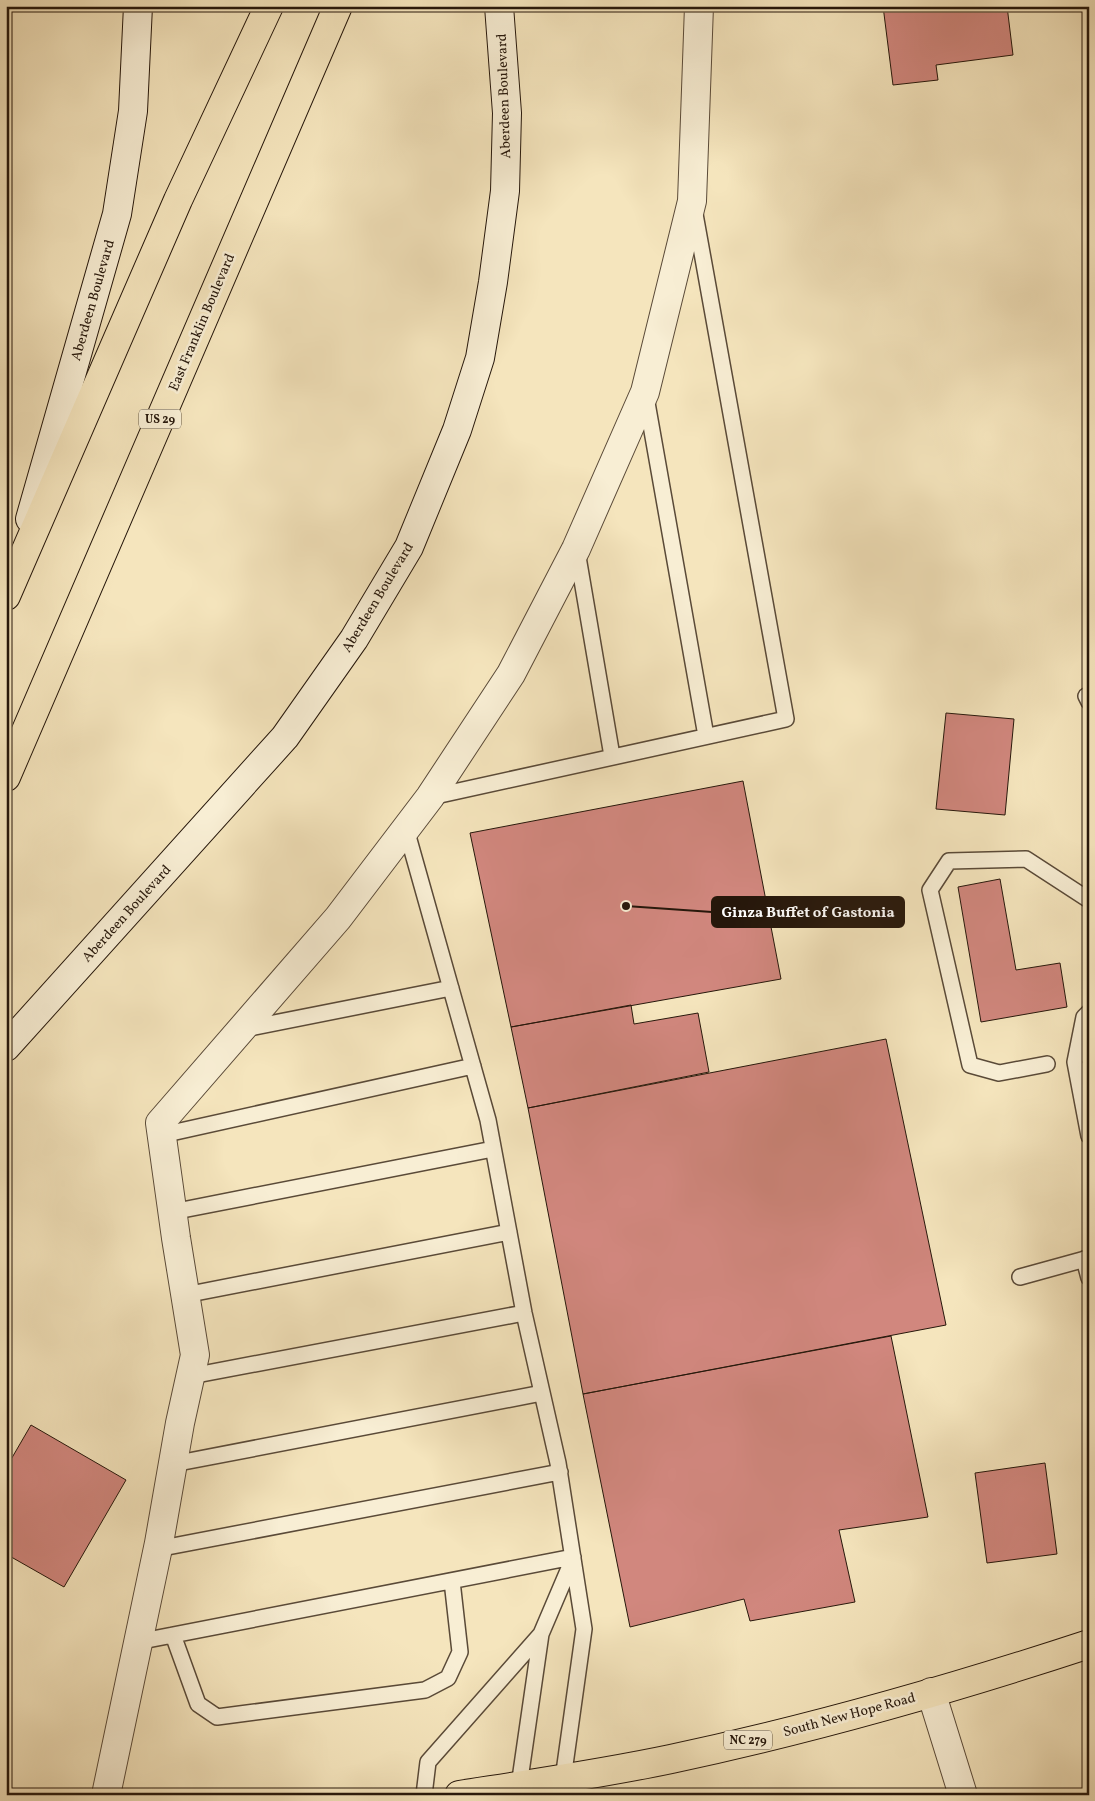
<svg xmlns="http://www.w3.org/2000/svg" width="1095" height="1801" viewBox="0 0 1095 1801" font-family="Vollkorn,serif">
<rect width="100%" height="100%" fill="#f5e5bd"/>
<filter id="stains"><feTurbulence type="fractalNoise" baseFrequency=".004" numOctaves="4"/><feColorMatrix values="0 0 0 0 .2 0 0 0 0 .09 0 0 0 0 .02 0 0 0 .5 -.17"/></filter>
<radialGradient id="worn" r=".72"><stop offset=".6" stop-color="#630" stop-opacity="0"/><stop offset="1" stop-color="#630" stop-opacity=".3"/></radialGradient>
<path fill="#d1877e" stroke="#26170b" d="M 883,6 L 1007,6 L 1013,55 L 936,65 L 938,80 L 893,85 Z
M 946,713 L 1014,719 L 1005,815 L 936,809 Z
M 743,781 L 781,979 L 511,1027 L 470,833 Z
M 1000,879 L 1016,970 L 1060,963 L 1067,1007 L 981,1022 L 958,887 Z
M 631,1005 L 634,1024 L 698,1013 L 709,1072 L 528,1108 L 511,1027 Z
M 886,1039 L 946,1325 L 583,1394 L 528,1108 Z
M 891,1336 L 928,1517 L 839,1530 L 855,1602 L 750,1621 L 744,1599 L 630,1627 L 583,1394 Z
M 31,1425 L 126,1480 L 64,1587 L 6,1554 L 6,1468 Z
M 1045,1463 L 1057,1554 L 987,1563 L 975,1473 Z"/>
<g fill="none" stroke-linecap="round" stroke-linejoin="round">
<g stroke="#5a4a38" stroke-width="18">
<path id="lane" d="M 646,397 L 706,736
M 577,551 L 612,756
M 1086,696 L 1089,702
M 431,797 L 786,719 L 695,214
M 406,829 L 488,1120 L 524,1313 L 558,1463 L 584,1629 L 563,1779
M 1089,1012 L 1084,1017 L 1075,1062 L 1089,1136
M 244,1029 L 451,988
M 1047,1064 L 999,1073 L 970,1065 L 930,890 L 949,861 L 1026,859 L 1089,900
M 162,1135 L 473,1066
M 172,1212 L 493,1149
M 1084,1259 L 1089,1278
M 1020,1277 L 1089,1258
M 185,1295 L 509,1232
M 191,1376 L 524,1313
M 173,1464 L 542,1393
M 157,1549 L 560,1472
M 173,1635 L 198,1704 L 217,1717 L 425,1690 L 448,1678 L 460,1652 L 452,1581
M 137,1642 L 573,1557
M 519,1786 L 541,1634 L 573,1559
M 424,1795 L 428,1762 L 541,1634"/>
</g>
<g stroke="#5a4a38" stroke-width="30">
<path id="street" d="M 931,1692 L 963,1795
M 106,1795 L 159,1543 L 180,1423 L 195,1355 L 176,1238 L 160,1123 L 338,918 L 430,797 L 511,674 L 576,549 L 645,392 L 692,201 L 699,6"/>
</g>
<g stroke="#26170b" stroke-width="30">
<path id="secondary" d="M 30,519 L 117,214 L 133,111 L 138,6
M 6,1047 L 285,737 L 354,639 L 409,547 L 457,430 L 480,358 L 493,282 L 505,191 L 507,113 L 499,6"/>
</g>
<g stroke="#26170b" stroke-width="30">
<path id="primary" d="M 6,596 L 178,200 L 269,6
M 6,777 L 338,6
M 459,1795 C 530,1784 600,1774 671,1759 C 812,1729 952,1689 1089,1644"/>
</g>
<use href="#lane" stroke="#f8eed4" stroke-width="15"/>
<use href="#street" stroke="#f8eed4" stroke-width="28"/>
<use href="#secondary" stroke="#f8eed4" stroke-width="28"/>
<use href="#primary" stroke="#f5e5bd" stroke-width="28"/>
</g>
<g text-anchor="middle" stroke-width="5" stroke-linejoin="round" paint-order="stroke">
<g fill="#f8eed4" stroke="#655847" stroke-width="1">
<rect x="139" y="409.5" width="42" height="19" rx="4"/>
<rect x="724" y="1730.5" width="48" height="19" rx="4"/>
</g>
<g font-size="12" font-weight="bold" fill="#26170b">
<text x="160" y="423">US 29</text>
<text x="748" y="1744">NC 279</text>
</g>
<g font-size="14" fill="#26170b" stroke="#f8eed4">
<text transform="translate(503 96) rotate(-92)" y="5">Aberdeen Boulevard</text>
<text transform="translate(92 300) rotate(-74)" y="5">Aberdeen Boulevard</text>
<text transform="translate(201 322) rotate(-67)" y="5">East Franklin Boulevard</text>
<text transform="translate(377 597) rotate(-59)" y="5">Aberdeen Boulevard</text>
<text transform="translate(126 913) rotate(-48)" y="5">Aberdeen Boulevard</text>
<text transform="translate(849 1714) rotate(-15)" y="5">South New Hope Road</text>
</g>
</g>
<path fill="none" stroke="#26170b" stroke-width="2" d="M626 906L712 912"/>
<circle fill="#26170b" stroke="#f8eed4" stroke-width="2" cx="626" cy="906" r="5"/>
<rect fill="#26170b" stroke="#26170b" stroke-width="2" x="712" y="897" width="192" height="30" rx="5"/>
<g font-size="15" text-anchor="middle" font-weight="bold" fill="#fff">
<text x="808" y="917">Ginza Buffet of Gastonia</text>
</g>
<rect width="1095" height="1801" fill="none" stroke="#f5e5bd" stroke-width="25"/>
<rect x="8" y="8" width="1080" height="1786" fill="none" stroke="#26170b" stroke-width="2.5"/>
<rect x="12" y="12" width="1070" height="1776" fill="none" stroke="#26170b"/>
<rect width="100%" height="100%" filter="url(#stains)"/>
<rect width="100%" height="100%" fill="url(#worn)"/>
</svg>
